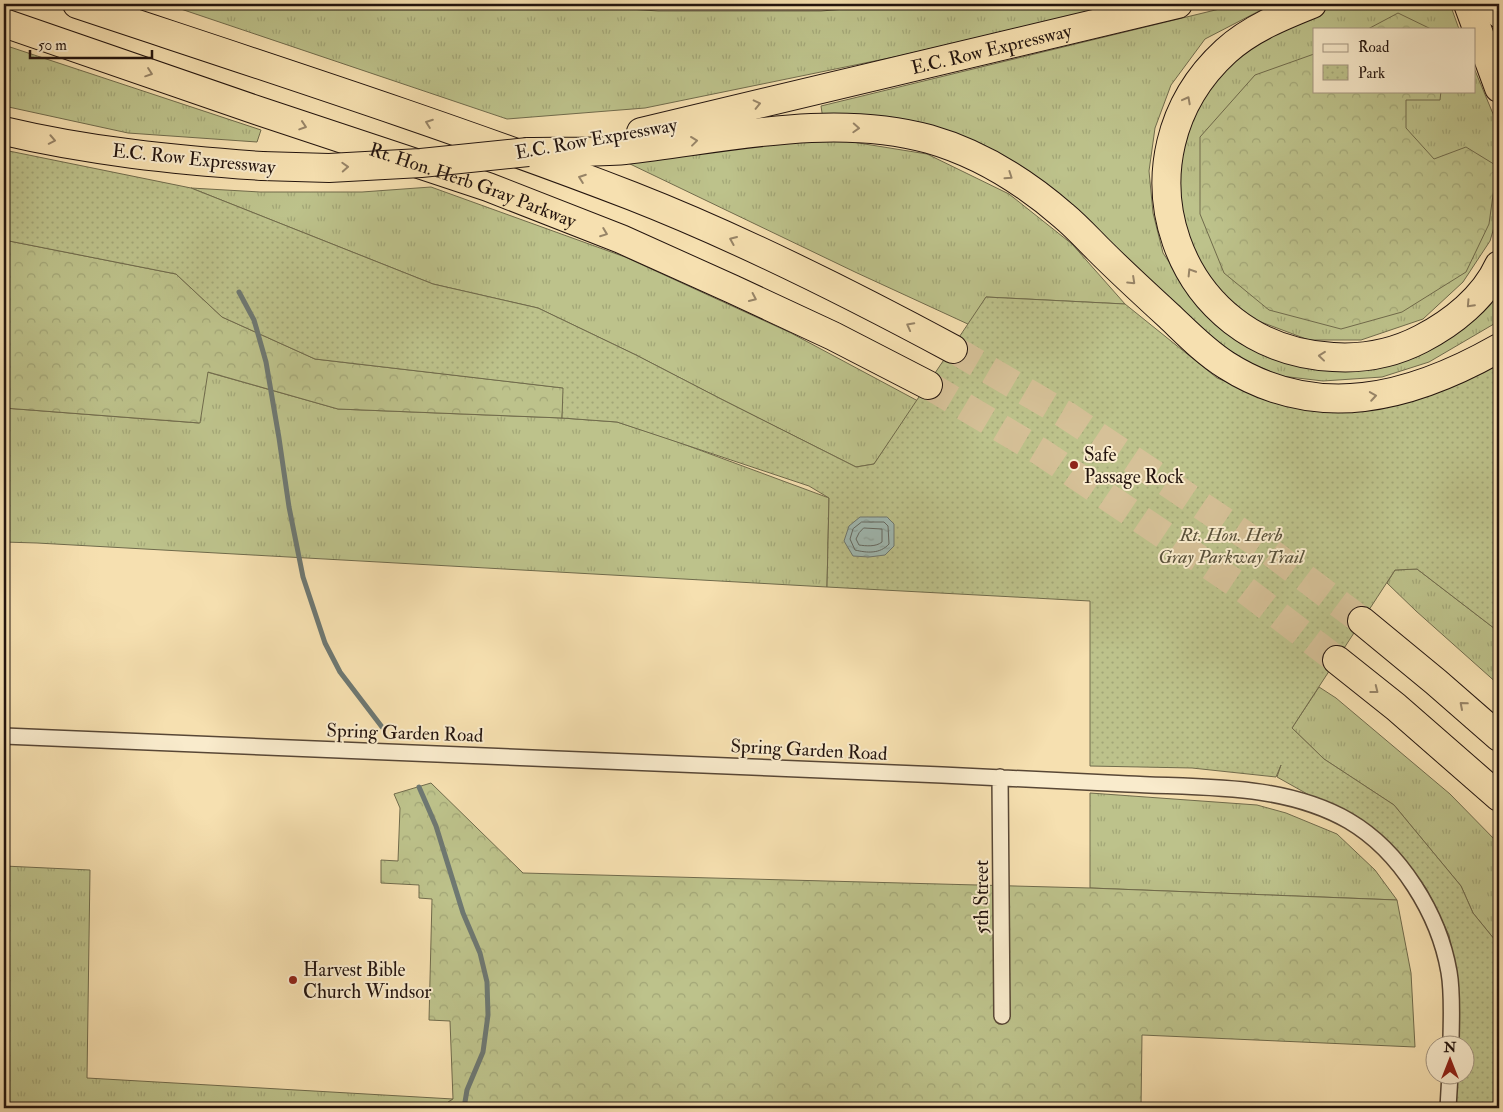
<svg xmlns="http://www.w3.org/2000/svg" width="1503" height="1112" viewBox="0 0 1503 1112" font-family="'IM FELL Double Pica',serif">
<defs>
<pattern id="grass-tufts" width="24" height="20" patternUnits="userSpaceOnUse" patternTransform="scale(1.25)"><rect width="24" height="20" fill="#bdc28b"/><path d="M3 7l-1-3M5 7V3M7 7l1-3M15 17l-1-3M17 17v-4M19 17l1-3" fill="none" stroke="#a2a677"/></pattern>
<pattern id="forest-crowns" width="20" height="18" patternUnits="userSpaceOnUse" patternTransform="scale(1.25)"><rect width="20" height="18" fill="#bdc28b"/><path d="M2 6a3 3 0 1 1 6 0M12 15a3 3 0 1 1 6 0" fill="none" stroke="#a2a677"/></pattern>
<pattern id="park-dots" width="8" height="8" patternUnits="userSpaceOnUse" patternTransform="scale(1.25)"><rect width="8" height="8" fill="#bdc28b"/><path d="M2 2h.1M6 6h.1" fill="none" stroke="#a2a677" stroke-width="1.8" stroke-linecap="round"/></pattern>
<pattern id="water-ripples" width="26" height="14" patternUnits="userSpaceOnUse" patternTransform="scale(1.25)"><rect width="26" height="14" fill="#a0bbb5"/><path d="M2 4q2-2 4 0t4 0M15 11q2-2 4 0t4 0" fill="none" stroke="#8aa09a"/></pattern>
</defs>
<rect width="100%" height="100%" fill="#f6e0b0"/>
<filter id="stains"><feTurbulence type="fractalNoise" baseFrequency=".004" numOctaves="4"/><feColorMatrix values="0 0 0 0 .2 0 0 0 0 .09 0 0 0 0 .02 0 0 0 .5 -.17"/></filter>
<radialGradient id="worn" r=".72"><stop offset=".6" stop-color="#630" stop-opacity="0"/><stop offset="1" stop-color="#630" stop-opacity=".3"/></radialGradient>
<path fill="url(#grass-tufts)" stroke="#706b4c" d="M 166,4 L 558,4 L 658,11 L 821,11 L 906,4 L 1120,4 L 899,56 L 645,108 L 507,119 Z
M 1240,4 L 1257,4 L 1261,10 L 1205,39 L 1171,85 L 1155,128 L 1149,171 L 1153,213 L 1163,253 L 1204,314 L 1241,344 L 1289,361 L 1385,363 L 1499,281 L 1499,321 L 1429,362 L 1382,377 L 1323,381 L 1281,376 L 1229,354 L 1041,183 L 823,119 L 821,106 Z
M 1339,4 L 1450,4 L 1459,29 L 1314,29 L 1314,91 L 1474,91 L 1474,68 L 1496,121 L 1499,143 L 1499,210 L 1490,241 L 1463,282 L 1423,319 L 1361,340 L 1309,340 L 1253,319 L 1215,291 L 1190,250 L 1174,194 L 1182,130 L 1206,85 L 1249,44 L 1315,11 Z
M 4,45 L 261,130 L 257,142 L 128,133 L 4,106 Z
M 795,141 L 846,141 L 927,154 L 1009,194 L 1072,244 L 1125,304 L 986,297 L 970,325 L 855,272 L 628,163 Z
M 431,187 L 625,257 L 791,333 L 918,401 L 874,464 L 856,467 L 721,399 L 636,355 L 538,308 L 433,284 L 191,188 L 260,192 L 362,192 Z
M 207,372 L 338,409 L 562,418 L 617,422 L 667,438 L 829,498 L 827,587 L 37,543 L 4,542 L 4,408 L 199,423 Z
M 1417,569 L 1499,632 L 1499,685 L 1416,611 L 1387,583 L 1395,570 Z
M 1319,687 L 1336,698 L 1450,794 L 1499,844 L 1499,945 L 1473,913 L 1461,886 L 1394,805 L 1324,759 L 1292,728 Z
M 1090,793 L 1257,805 L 1286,813 L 1337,834 L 1375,870 L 1397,900 L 1090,888 Z
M 4,866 L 90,870 L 87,1078 L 453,1099 L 439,1108 L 4,1108 Z"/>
<path fill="url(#forest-crowns)" stroke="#706b4c" d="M 1398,13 L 1431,29 L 1368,29 Z
M 1314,54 L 1314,91 L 1441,91 L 1440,100 L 1406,100 L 1406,128 L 1434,159 L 1466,147 L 1497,166 L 1489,224 L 1466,272 L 1402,312 L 1341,329 L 1269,310 L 1224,273 L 1200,214 L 1200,137 L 1255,75 Z
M 4,240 L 176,274 L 222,317 L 315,359 L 564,388 L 562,418 L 338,409 L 208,372 L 200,423 L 4,408 Z
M 431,783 L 523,873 L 1090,888 L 1397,900 L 1411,973 L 1415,1047 L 1142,1035 L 1141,1108 L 439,1108 L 453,1099 L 450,1021 L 429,1020 L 432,899 L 419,898 L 419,885 L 381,883 L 381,860 L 398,861 L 400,808 L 394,794 Z"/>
<path fill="url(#park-dots)" stroke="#706b4c" d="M 4,150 L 191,188 L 433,284 L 538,308 L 636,355 L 721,399 L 856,467 L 874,464 L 986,297 L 1125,304 L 1217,378 L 1281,404 L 1458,383 L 1499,364 L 1499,632 L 1417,569 L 1395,570 L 1292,728 L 1324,759 L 1394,805 L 1461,886 L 1473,913 L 1499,945 L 1499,1108 L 1456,1108 L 1456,1075 L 1466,1074 L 1466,1044 L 1457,1044 L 1458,982 L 1449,935 L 1426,888 L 1384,837 L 1277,777 L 1281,765 L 1276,777 L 1192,768 L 1090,766 L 1090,601 L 827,587 L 829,498 L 809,486 L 617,422 L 562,418 L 563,388 L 315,359 L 222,317 L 176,274 L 4,240 Z"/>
<path fill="url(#water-ripples)" stroke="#6e7872" d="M 860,517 L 887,517 L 894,524 L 894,546 L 885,555 L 869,557 L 853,556 L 844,541 L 849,526 Z"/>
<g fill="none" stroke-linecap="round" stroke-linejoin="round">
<path stroke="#626862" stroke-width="1" d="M 862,522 L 884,522 L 888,526 L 889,544 C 880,554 867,553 855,550 L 850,539 L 853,529 Z
M 864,528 L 882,529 L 882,542 C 876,547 866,546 859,545 L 856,539 L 859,533 Z"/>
<path stroke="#6e7872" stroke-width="5" d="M 239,292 L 254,320 L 266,362 L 279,438 L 289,507 L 303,577 L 325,643 L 340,672 L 382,727
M 419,787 L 436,826 L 463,913 L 480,953 L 487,982 L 488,1015 L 483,1052 L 467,1090 L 464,1108"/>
<path stroke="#d6c198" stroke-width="28" stroke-dasharray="28 14" stroke-linecap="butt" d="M 953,349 L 1066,415 L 1269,551 L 1362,621
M 928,385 L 1041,452 L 1244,589 L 1337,660"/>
<g stroke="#584736" stroke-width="18">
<path id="minor" d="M 4,736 C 316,750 629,761 942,775 C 1004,778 1066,781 1128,784 C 1202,788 1283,783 1349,821 C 1400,851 1439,914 1449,972 C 1453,995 1451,1021 1451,1044
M 1000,777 L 1002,1016
M 1448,1108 L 1450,1074"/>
</g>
<g stroke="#23140e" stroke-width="28">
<path id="trunk" d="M 1494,4 L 1499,15"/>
</g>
<g stroke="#23140e" stroke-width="30">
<g id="motorway">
<path d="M 77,4 C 263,66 450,126 632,196 C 742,239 849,293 953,349"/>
<path d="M 1312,4 C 1282,16 1250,29 1226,51 C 1109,158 1175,349 1333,357 C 1363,359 1394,353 1421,339 C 1452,323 1484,298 1499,265"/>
<path d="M 1468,4 L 1499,88"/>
<path id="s1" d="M 4,23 L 259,111 L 488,187 L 621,239 L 732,289 L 833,336 L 928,385"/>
<path d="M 4,131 C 88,151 175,160 262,166"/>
<path id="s2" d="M 641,132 L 1178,4"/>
<path d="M 528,152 C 560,151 593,153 625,150 C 724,139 831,112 929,139 C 978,153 1025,182 1064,216 C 1076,226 1087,238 1098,249 C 1121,272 1145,294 1169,316 C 1187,333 1204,351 1226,365 C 1317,423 1411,398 1499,348"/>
<path d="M 1362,621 L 1436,682 L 1499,737"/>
<path d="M 1337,660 L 1396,707 L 1499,797"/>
</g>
</g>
<use href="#minor" stroke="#f9ebcc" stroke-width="15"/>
<use href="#trunk" stroke="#f6e0b0" stroke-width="25"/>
<use href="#motorway" stroke="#f6e0b0" stroke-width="28"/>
<g stroke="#23140e" stroke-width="30" stroke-linecap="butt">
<path id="motorway-bridge" d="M 262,166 L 329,168 L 421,163 L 528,152"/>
</g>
<use href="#motorway-bridge" stroke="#f6e0b0" stroke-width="28"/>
</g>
<defs><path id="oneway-chevron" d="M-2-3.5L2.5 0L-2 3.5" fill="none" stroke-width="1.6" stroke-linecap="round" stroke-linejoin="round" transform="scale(1.25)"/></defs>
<g stroke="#978467">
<use href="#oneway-chevron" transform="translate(149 73) rotate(19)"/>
<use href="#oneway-chevron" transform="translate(1187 100) rotate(-62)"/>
<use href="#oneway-chevron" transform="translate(757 104) rotate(-13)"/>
<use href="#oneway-chevron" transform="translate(429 123) rotate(-160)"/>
<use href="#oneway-chevron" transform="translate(303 126) rotate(18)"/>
<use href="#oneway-chevron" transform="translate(856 128) rotate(3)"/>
<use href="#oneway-chevron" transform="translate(52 140) rotate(11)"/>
<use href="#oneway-chevron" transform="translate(694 141) rotate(-7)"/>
<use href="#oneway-chevron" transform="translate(345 167) rotate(-3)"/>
<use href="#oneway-chevron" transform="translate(1009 176) rotate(34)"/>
<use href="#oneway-chevron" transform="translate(582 178) rotate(-160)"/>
<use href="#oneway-chevron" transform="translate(604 233) rotate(21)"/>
<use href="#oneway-chevron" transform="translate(733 240) rotate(-157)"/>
<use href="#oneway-chevron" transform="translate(1191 272) rotate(-122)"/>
<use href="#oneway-chevron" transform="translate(1132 281) rotate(43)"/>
<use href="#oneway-chevron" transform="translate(753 298) rotate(25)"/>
<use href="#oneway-chevron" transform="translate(1470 304) rotate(133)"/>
<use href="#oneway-chevron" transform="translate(910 326) rotate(-152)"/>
<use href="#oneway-chevron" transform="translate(1322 356) rotate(-174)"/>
<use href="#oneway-chevron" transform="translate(1373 396) rotate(-9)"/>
<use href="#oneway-chevron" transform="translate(1375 690) rotate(38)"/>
<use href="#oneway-chevron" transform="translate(1463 705) rotate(-139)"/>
</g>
<g fill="#8f2418" stroke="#f9ebcc" stroke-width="2">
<circle cx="1074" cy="465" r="5"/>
<circle cx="293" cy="980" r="5"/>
</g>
<g text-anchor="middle" stroke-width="4" stroke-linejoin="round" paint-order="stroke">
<g font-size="19" fill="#23140e" stroke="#f9ebcc">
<text dy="7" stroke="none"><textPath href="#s2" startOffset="360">E.C. Row Expressway</textPath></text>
<text transform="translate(596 138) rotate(-10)" y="7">E.C. Row Expressway</text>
<text transform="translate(194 158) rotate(6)" y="7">E.C. Row Expressway</text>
<text dy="7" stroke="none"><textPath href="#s1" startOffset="496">Rt. Hon. Herb Gray Parkway</textPath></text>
<text transform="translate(405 732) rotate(2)" y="7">Spring Garden Road</text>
<text transform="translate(809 749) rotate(3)" y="7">Spring Garden Road</text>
<text transform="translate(981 897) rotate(-90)" y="7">5th Street</text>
</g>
<g font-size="19" fill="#23140e" stroke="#f9ebcc" text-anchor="start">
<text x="1084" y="461">Safe<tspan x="1084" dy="22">Passage Rock</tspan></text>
<text x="303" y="976">Harvest Bible<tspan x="303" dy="22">Church Windsor</tspan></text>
</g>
<g font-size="19" font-style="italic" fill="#59513a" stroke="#f9ebcc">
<text x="1231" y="541">Rt. Hon. Herb<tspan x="1231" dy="22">Gray Parkway Trail</tspan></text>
</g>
</g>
<rect width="1503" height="1112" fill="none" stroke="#f6e0b0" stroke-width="20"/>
<rect x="5" y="5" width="1493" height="1102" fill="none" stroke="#23140e" stroke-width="2.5"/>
<rect x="10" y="10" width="1483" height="1092" fill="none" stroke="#23140e"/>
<rect x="1313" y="28" width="162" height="65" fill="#f9ebcc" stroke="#a39580"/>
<rect x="1323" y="44" width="25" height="8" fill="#f9ebcc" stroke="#a39580"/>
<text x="1358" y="52" font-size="15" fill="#23140e">Road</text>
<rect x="1323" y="65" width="25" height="15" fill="url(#park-dots)" stroke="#a39580"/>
<text x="1358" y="78" font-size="15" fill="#23140e">Park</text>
<g transform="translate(1450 1060)"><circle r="24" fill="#f9ebcc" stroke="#a39580"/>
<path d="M0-4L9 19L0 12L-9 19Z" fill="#8f2418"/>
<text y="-8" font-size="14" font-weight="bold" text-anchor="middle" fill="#23140e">N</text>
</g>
<path d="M30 50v8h122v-8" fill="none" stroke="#23140e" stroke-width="2.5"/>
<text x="38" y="50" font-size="15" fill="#23140e" stroke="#f9ebcc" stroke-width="4" paint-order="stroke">50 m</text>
<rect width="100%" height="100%" filter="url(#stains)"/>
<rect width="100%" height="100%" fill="url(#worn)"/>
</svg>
